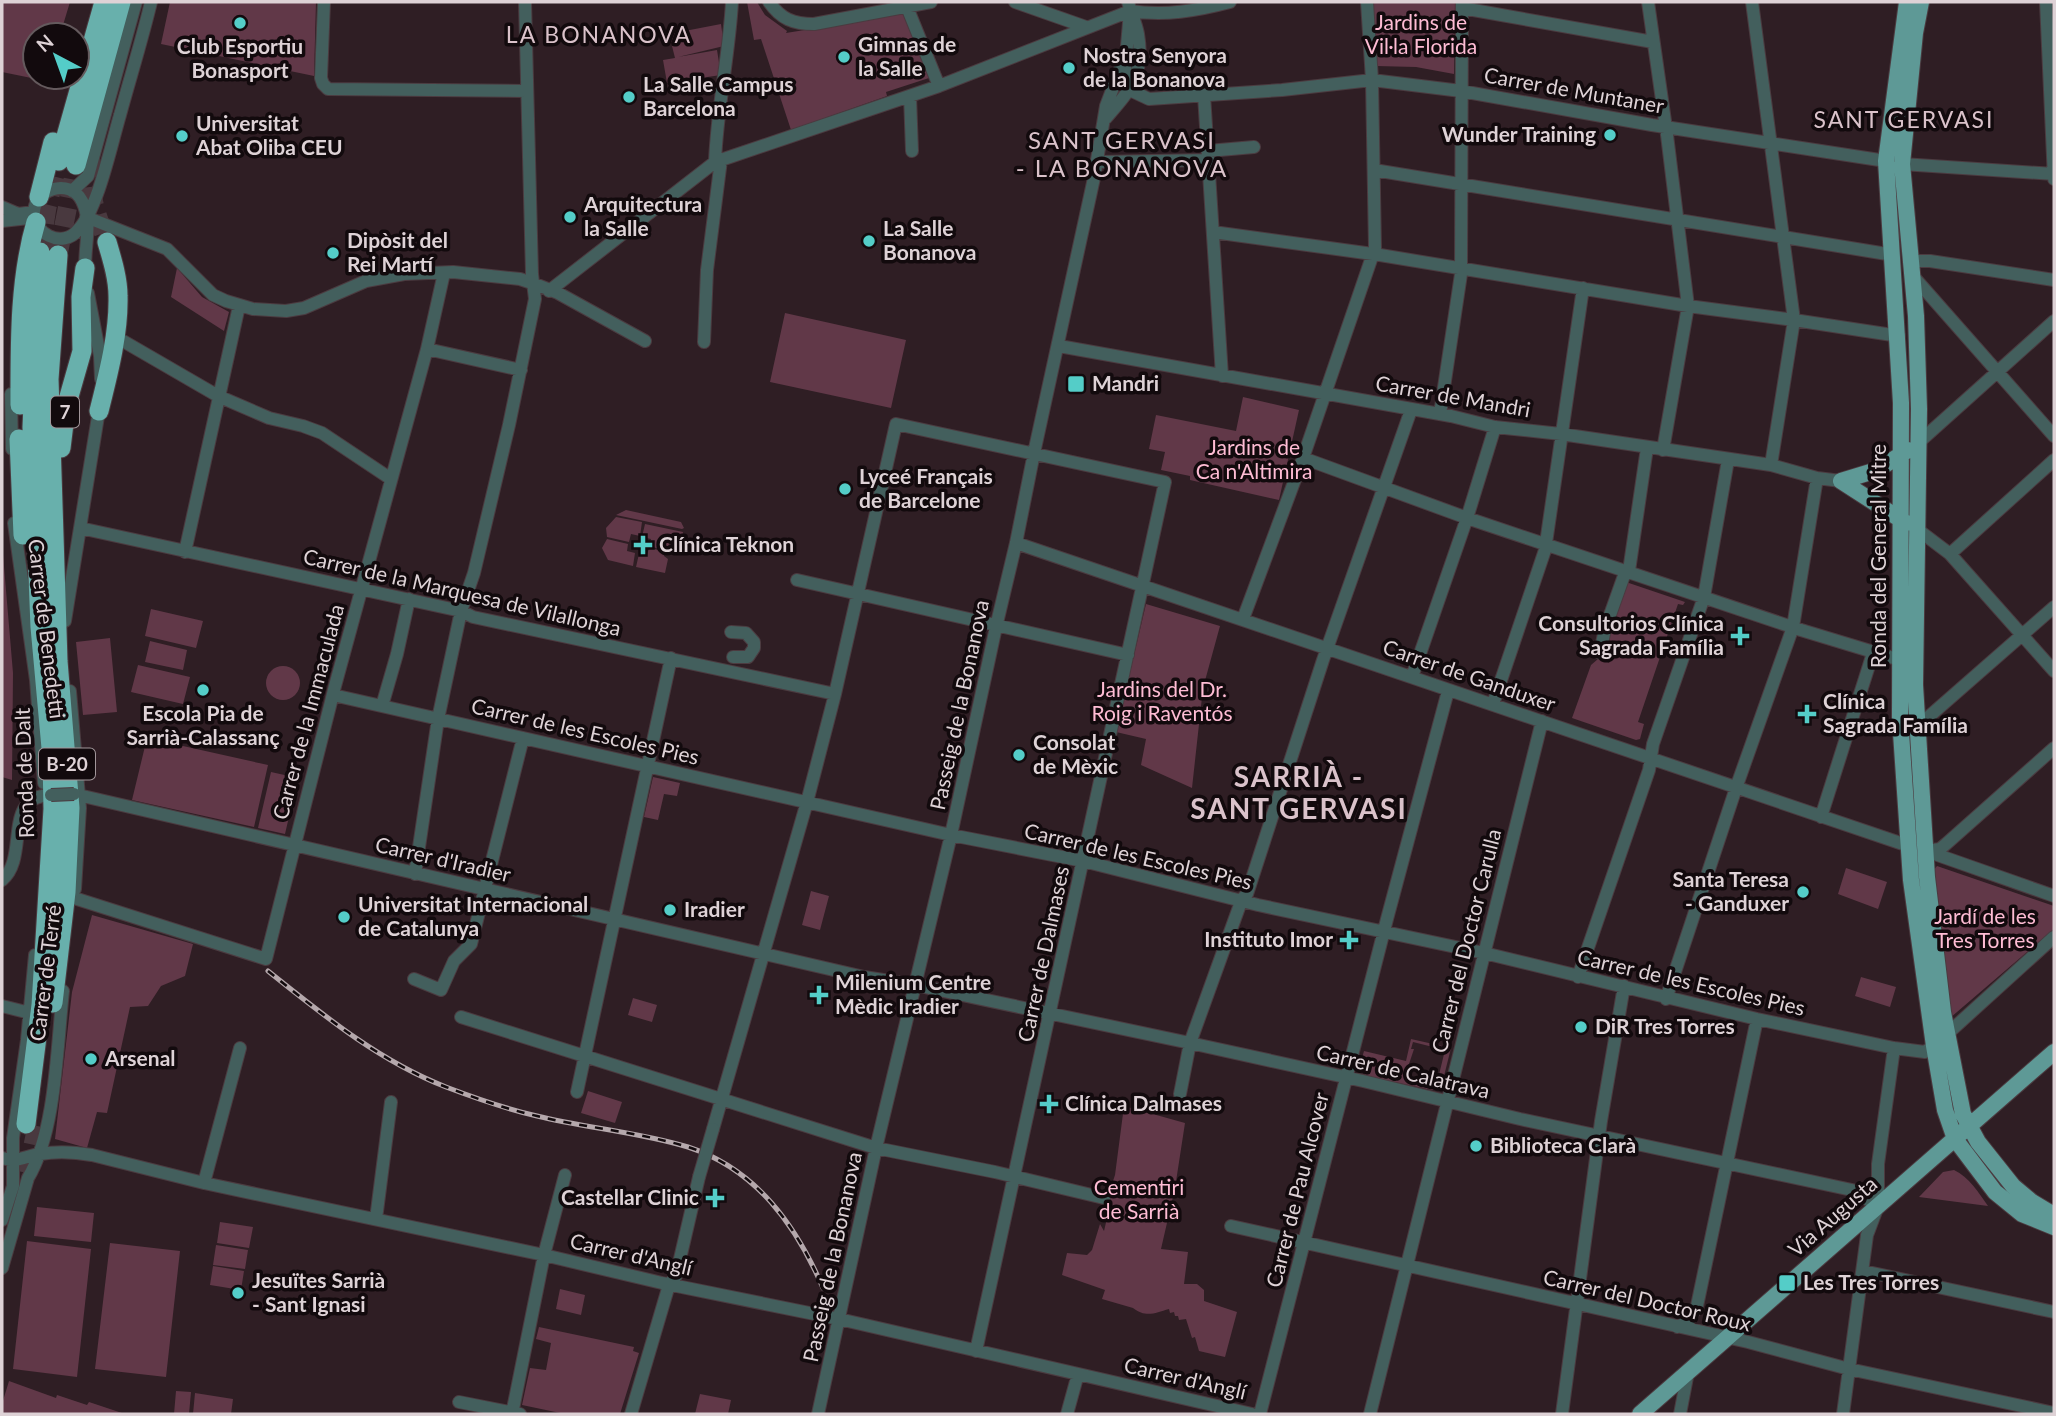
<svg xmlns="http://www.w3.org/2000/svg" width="2056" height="1416" viewBox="0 0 2056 1416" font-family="Lato,sans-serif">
<rect width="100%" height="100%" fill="#2f1e24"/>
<path fill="#613848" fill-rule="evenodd" d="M 2,2 L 70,2 L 60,35 L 35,35 L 35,77 L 47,77 L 46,81 L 2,72 Z
M 170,2 L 316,2 L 314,76 L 161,44 Z
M 747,2 L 757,2 L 765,15 L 787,31 L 786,33 L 903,14 L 929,78 L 886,92 L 887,96 L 791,130 L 761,39 L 754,40 Z
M 1372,2 L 1455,2 L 1454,74 L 1416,67 L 1376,66 Z
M 721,24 L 724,46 L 678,57 L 717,50 L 721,75 L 667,83 L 663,60 L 675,58 L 669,34 Z
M 177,268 L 202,297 L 229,312 L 224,331 L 171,297 Z
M 785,313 L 906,340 L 891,408 L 770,382 Z
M 1243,397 L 1299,410 L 1279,500 L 1190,480 L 1190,476 L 1161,470 L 1165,452 L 1149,449 L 1156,415 L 1236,431 Z
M 626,510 L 681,522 L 684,528 L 682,529 L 616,515 Z
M 616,517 L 642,522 L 640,536 L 631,534 L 629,542 L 607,537 L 606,528 Z
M 645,524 L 683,532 L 681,546 L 679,547 L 673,541 L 663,550 L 649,546 L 651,539 L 642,537 Z
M 607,539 L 628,544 L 627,551 L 635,553 L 633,566 L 608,560 L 602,548 Z
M 2,543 L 13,673 L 12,780 L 2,777 Z
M 649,548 L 663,551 L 664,556 L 668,559 L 665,573 L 636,567 L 639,554 L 647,555 Z
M 1626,582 L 1685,602 L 1683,605 L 1678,604 L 1638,722 L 1644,724 L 1640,739 L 1636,740 L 1572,718 L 1591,665 L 1598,659 L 1609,663 L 1612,658 L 1608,632 Z
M 1146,604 L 1220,626 L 1203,688 L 1192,788 L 1141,765 L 1146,739 L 1116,732 Z
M 151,609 L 203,621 L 196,648 L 145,636 Z
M 110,638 L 117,712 L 83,715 L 76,642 Z
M 150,641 L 187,650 L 183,670 L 145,662 Z
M 138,665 L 190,677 L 183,704 L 131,692 Z
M266 683a17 17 0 1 1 34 0a17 17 0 1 1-34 0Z
M 147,738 L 268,765 L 254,827 L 132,800 Z
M 271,772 L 298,778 L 285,834 L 258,828 Z
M 653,777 L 680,783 L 677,796 L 664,794 L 658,820 L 644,817 Z
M 1937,866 L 2054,906 L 2054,929 L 1950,1018 L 1933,871 Z
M 1846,868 L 1887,882 L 1878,909 L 1838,894 Z
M 811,891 L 829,896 L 820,930 L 802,925 Z
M 92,915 L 193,944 L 185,976 L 161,986 L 148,1006 L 130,1007 L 107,1113 L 97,1112 L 87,1148 L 55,1139 L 72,992 Z
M 1861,977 L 1896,987 L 1890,1007 L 1855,996 Z
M 633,998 L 657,1005 L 652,1022 L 628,1015 Z
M 1411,1039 L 1451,1048 L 1442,1084 L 1432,1090 L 1366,1076 L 1360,1065 L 1364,1051 L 1406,1061 ZM 1413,1042 L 1445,1050 L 1436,1087 L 1404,1079 L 1414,1049 L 1411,1049 Z
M 588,1091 L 622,1102 L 615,1123 L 581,1113 Z
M 1124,1106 L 1185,1123 L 1175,1188 L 1161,1249 L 1188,1252 L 1184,1284 L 1197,1284 L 1204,1290 L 1204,1301 L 1237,1312 L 1225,1357 L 1199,1351 L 1195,1337 L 1192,1338 L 1186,1319 L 1179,1320 L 1178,1316 L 1175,1316 L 1174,1312 L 1170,1313 L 1169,1309 C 1155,1313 1146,1318 1133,1308 L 1102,1299 L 1105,1290 L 1062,1275 L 1067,1253 L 1087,1255 L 1092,1250 L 1100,1224 L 1104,1231 L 1108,1214 L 1103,1211 L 1115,1175 Z
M 1954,1170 C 1969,1177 1979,1193 1988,1206 L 1919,1197 L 1943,1172 Z
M 37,1207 L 94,1213 L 91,1242 L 34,1236 Z
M 220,1222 L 253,1227 L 249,1248 L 217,1243 Z
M 27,1241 L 91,1249 L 77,1377 L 13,1369 Z
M 110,1243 L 180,1251 L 166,1377 L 95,1369 Z
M 216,1245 L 248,1250 L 245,1269 L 213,1265 Z
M 213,1266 L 244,1271 L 241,1290 L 210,1285 Z
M 560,1289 L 585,1295 L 581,1315 L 556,1309 Z
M 539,1327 L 634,1347 L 633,1351 L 639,1353 L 620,1414 L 565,1414 L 522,1405 L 530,1368 L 546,1370 L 551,1343 L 536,1339 Z
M 9,1381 L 56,1398 L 57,1395 L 87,1405 L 89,1402 L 125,1414 L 2,1414 L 2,1404 Z
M 176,1391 L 191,1392 L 189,1414 L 174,1414 Z
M 195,1393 L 233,1399 L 231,1414 L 193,1414 Z
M 700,1394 L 731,1400 L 728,1414 L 695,1414 Z"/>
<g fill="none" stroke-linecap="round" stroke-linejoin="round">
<path stroke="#49393f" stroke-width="19" stroke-dasharray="19 10" stroke-linecap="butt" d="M 91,158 C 87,189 96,214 107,242
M 40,252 L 47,207 L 59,161
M 58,255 L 76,165
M 27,1173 L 38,1122"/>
<g stroke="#4b3b40" stroke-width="14">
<path id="minor" d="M 324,2 L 321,78 L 323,84 L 328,89 L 527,91
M 769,2 C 781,19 793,24 814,24 L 931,2
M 1015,2 L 1086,27
M 1648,2 L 1667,135 L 1688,306 L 1663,450
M 1752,2 L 1794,320 L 1771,465
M 2046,2 L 2054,179
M 907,7 L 939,86
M 1462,8 L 1653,42
M 1130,11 L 1124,80 L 1134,92 L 1149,99 L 1282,90 L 1372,80 L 1461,91 L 1652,125 L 1886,161
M 1204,95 L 1222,376
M 910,96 L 912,151
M 1106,118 C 1130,90 1145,75 1138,34 C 1136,23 1131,13 1128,2
M 1208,151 L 1254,147
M 715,162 C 717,108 729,56 732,2
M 1097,162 L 1208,160
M 1902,164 L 2054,174
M 1374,170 L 1893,255
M 72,191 L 88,176 L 136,2
M 2,207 L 18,214 L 34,212
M 86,217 L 167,249 L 213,295 L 226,301 L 253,309 L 286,311 L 304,308 L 366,281 L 404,274 L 453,272 L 520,279 L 535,284 L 558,293 L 645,341
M 2,221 L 29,218
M 1213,232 L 1380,255 L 1688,306 L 1794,320 L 1899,336
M 1911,261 L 1930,261 L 2054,280
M 86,275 C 82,251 94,225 82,201 C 70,177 32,189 34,215 C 35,224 41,232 49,236 C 59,241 71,239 78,230 C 98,209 111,145 120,115 C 130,78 142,40 151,2
M 1912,275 L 2054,436
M 549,291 L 715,162 L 939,86 L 1130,11 C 1165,16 1196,11 1230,2
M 88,293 L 100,356 L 101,379
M 123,341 L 218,396 L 269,418 L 303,426 L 322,433 L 391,479
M 704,342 L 707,270 L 721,160
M 1059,346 L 1451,416 L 1495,427 L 1561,434 L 1771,465 L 1817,478 L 1841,481
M 427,349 L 521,370
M 11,394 L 12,449
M 1440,414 L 1461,274 L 1462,2
M 1918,443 L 2054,321
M 1303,458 L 1467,518 L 1801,630 L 1900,660
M 14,523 L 36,680 L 44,783
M 80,528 L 461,611 L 473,617 L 835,694
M 1917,529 L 1950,554 L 2054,671
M 1016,543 L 1909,846
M 185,552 L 239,306
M 1950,554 L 2054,460
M 1629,571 L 1647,448
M 797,580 L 1128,655
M 1243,619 L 1303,458 L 1375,248 L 1372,80 L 1367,2
M 65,621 L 100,404
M 731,632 L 746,633 L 754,642 L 754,648 L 748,657 L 733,657
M 1600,653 L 1605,629 L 1626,570
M 1412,677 L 1467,518 L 1495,427
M 70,691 L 80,808 L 75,889
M 333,695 L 951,835 L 1083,861 L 1258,905 L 1484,953 L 1757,1019 L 1894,1048 L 1925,1052 L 1934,1046
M 1493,704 L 1545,550 L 1583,288
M 382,706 L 397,654 L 409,599
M 1917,727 L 2054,607
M 74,794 L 864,977 L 915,985 L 1190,1043 L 1363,1081 L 1520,1119 L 1852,1190 L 1878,1206
M 1821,817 L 1873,653
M 1926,851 L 1940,849 L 1946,844 L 2054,748
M 1929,852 L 2054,896
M 415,874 L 438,719 L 461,611 L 474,573 L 509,425 L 535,299 L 532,274 L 525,2
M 2,880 C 30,857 1,796 51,795
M 74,898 L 266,959 L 335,686 L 427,349 L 444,273
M 1578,977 L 1649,770 L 1653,744 L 1704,597 L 1728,460
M 414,979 L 441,990 L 454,961 L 471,944 L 523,738
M 1666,999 L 1736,788 L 1793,627 L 1817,478
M 2,1006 L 30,1013
M 461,1017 L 876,1148 L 995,1172 L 1104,1198
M 1946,1035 L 2054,937
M 577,1092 L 671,658
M 1180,1094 L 1190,1043 L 1242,899 L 1247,894 L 1323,660 L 1411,410
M 713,1129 L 807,802 L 835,694 L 896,424 L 1165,482 L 976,1351
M 2,1158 C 19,1163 24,1156 40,1154 C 57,1151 75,1152 92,1155 L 204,1183 L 544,1255 L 662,1283 L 839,1319 L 1252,1414
M 204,1183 L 240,1048
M 376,1219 L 391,1102
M 2,1220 L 13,1186 L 13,1138 L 27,1040 L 35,955
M 1231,1226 L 1748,1342 L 1849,1369 L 2054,1413
M 2,1268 L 28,1178 C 56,1132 57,1045 63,991
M 1863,1271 L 2054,1312
M 1677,1327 L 1688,1322 L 1697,1306 L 1757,1019
M 459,1402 L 520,1414
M 512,1414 L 544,1255 L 565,1175
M 631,1414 L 669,1285 L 676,1276 L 699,1177
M 818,1414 L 876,1148 L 951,835 L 996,627 L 1016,543 L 1034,453 L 1094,178 L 1106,106 L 1127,51
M 1067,1414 L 1078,1374
M 1260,1414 L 1387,919 L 1448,691
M 1370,1414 L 1542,721
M 1562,1414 L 1601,1121 L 1624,986
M 1680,1414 L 1688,1372
M 1843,1414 L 1867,1235 L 1878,1206 L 1878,1164 L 1894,1048"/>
</g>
<g stroke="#4b3b40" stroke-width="18">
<path id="major" d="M 1907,2 L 1886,161 L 1901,403 L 1900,718 L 1911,880 L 1934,1046 L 1945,1110 L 1955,1139 L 1995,1192 L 2022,1214 L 2054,1227
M 1921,2 L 1915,33 L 1902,164 L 1916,316 L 1919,409 L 1915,685 L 1927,877 L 1943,1012 L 1963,1114 L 1978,1142 L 2013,1186 L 2032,1202 L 2054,1215
M 1841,481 L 1906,523
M 1841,481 L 1877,470 L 1908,450
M 1640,1414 L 2054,1052"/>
</g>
<g stroke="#4b3b40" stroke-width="21">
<path id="highway" d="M 59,161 L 104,2
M 76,165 L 121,2
M 39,197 L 53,142
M 20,405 C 20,345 19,280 36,222
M 99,411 C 108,375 119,334 118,296 C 118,278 112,259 107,242
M 19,439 L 23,535
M 61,448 L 66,407 L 82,351 L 81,297 L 85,268
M 53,1003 L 66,892 L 70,808 L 58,661 L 49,379 L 58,255
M 26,1124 L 41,1005 L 53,809 L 52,759 L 40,627 L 32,427 L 40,252"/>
</g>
<use href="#minor" stroke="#435f5d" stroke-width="12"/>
<use href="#major" stroke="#5e9996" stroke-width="16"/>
<use href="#highway" stroke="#68b0ac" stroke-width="19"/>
<g stroke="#b5a8ac" stroke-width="5">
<path id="rail" d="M 268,971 C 323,1015 379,1061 446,1087 C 475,1098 506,1109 537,1116 C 586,1128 639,1132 688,1147 C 756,1169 796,1225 823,1288"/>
</g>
<use href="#rail" stroke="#120a0d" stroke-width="2.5" stroke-dasharray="8" stroke-linecap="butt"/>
<g stroke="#4b3b40" stroke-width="14" stroke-linecap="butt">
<path id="minor-bridge" d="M 51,795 L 74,794
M 699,1177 L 713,1129"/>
</g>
<use href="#minor-bridge" stroke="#435f5d" stroke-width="12"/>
</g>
<g fill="#54cdc8" stroke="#120a0d" stroke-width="2.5">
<circle cx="240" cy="23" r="7"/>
<circle cx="844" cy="57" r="7"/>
<circle cx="1069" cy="68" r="7"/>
<circle cx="629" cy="97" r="7"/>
<circle cx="1610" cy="135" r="7"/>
<circle cx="182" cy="136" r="7"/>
<circle cx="570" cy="217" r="7"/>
<circle cx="869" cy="241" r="7"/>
<circle cx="333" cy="253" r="7"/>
<rect x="1067" y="375" width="18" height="18" rx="3.5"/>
<circle cx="845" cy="489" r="7"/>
<path d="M639.5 534.5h7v7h7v7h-7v7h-7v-7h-7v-7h7z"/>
<path d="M1736.5 625.5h7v7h7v7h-7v7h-7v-7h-7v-7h7z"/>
<circle cx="203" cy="690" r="7"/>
<path d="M1803.5 703.5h7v7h7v7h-7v7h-7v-7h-7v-7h7z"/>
<circle cx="1019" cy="755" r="7"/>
<circle cx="1803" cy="892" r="7"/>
<circle cx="670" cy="910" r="7"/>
<circle cx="344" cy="917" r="7"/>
<path d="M1345.5 929.5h7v7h7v7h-7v7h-7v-7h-7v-7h7z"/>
<path d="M815.5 984.5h7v7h7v7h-7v7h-7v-7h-7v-7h7z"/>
<circle cx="1581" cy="1027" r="7"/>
<circle cx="91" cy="1059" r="7"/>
<path d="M1045.5 1093.5h7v7h7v7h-7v7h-7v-7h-7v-7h7z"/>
<circle cx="1476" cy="1146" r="7"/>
<path d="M711.5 1187.5h7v7h7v7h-7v7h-7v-7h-7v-7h7z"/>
<rect x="1778" y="1274" width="18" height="18" rx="3.5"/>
<circle cx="238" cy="1293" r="7"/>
</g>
<g text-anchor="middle" stroke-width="7" stroke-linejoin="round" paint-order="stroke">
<g fill="#120a0d" stroke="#a1969a" stroke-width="2">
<rect x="51" y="396.5" width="28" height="31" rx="5"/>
<rect x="39" y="748.5" width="56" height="31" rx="5"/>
</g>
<g font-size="19" font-weight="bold" fill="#ded2d6">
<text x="65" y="419">7</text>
<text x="67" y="771">B-20</text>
</g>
<g font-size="21" fill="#febcd4" stroke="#120a0d">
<text x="1421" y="30">Jardins de<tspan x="1421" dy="24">Vil·la Florida</tspan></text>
<text x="1254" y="455">Jardins de<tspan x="1254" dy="24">Ca n'Altimira</tspan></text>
<text x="1162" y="697">Jardins del Dr.<tspan x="1162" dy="24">Roig i Raventós</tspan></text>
<text x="1985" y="924">Jardí de les<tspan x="1985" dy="24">Tres Torres</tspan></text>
<text x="1139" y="1195">Cementiri<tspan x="1139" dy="24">de Sarrià</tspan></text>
</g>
<g font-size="21" font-weight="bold" fill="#ded2d6" stroke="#120a0d" text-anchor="start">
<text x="858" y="52">Gimnas de<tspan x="858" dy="24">la Salle</tspan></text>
<text x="240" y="54" text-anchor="middle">Club Esportiu<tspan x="240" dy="24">Bonasport</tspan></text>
<text x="1083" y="63">Nostra Senyora<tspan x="1083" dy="24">de la Bonanova</tspan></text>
<text x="643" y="92">La Salle Campus<tspan x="643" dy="24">Barcelona</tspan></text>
<text x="196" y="131">Universitat<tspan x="196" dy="24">Abat Oliba CEU</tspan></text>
<text x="1596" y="142" text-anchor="end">Wunder Training</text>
<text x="584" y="212">Arquitectura<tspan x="584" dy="24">la Salle</tspan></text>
<text x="883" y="236">La Salle<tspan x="883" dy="24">Bonanova</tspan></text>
<text x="347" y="248">Dipòsit del<tspan x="347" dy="24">Rei Martí</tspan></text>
<text x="1092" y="391">Mandri</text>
<text x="859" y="484">Lyceé Français<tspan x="859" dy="24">de Barcelone</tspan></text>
<text x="659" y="552">Clínica Teknon</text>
<text x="1724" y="631" text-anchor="end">Consultorios Clínica<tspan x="1724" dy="24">Sagrada Família</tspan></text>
<text x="1823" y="709">Clínica<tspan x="1823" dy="24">Sagrada Família</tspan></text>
<text x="203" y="721" text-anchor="middle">Escola Pia de<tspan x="203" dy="24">Sarrià-Calassanç</tspan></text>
<text x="1033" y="750">Consolat<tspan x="1033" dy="24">de Mèxic</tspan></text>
<text x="1789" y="887" text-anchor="end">Santa Teresa<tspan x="1789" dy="24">- Ganduxer</tspan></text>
<text x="358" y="912">Universitat Internacional<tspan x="358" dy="24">de Catalunya</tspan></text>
<text x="684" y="917">Iradier</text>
<text x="1333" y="947" text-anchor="end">Instituto Imor</text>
<text x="835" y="990">Milenium Centre<tspan x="835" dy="24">Mèdic Iradier</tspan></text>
<text x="1595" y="1034">DiR Tres Torres</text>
<text x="105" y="1066">Arsenal</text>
<text x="1065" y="1111">Clínica Dalmases</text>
<text x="1490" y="1153">Biblioteca Clarà</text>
<text x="699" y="1205" text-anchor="end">Castellar Clinic</text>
<text x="252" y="1288">Jesuïtes Sarrià<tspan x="252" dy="24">- Sant Ignasi</tspan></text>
<text x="1803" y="1290">Les Tres Torres</text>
</g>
<g font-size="21" fill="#ded2d6" stroke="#120a0d">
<text transform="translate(1574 91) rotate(10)" y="7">Carrer de Muntaner</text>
<text transform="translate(1453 397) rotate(10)" y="7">Carrer de Mandri</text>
<text transform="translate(1879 556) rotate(-90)" y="7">Ronda del General Mitre</text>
<text transform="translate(462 593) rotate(13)" y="7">Carrer de la Marquesa de Vilallonga</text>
<text transform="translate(46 629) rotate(83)" y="7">Carrer de Benedetti</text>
<text transform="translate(1469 676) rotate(19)" y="7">Carrer de Ganduxer</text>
<text transform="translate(960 705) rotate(-78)" y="7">Passeig de la Bonanova</text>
<text transform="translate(309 712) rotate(-75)" y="7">Carrer de la Immaculada</text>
<text transform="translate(585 732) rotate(13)" y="7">Carrer de les Escoles Pies</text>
<text transform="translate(25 773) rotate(-92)" y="7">Ronda de Dalt</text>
<text transform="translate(1138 857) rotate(13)" y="7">Carrer de les Escoles Pies</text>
<text transform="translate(443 860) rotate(13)" y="7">Carrer d'Iradier</text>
<text transform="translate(1467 941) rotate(-76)" y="7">Carrer del Doctor Carulla</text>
<text transform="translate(1044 954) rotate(-78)" y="7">Carrer de Dalmases</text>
<text transform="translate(46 973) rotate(-83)" y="7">Carrer de Terré</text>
<text transform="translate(1691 983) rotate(13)" y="7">Carrer de les Escoles Pies</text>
<text transform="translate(1403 1072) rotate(13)" y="7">Carrer de Calatrava</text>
<text transform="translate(1298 1190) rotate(-76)" y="7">Carrer de Pau Alcover</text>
<text transform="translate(1833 1217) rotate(-41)" y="7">Via Augusta</text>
<text transform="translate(631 1255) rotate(13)" y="7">Carrer d'Anglí</text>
<text transform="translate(833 1257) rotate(-78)" y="7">Passeig de la Bonanova</text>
<text transform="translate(1647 1301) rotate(13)" y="7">Carrer del Doctor Roux</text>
<text transform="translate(1185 1379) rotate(13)" y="7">Carrer d'Anglí</text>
</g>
<g font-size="23" letter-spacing="2" fill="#dac2ca" stroke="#120a0d">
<text x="599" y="43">LA BONANOVA</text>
<text x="1904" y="128">SANT GERVASI</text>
</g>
<g font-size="24" letter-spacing="2" fill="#dac2ca" stroke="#120a0d">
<text x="1122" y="149">SANT GERVASI<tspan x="1122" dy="28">- LA BONANOVA</tspan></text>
</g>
<g font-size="28" font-weight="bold" letter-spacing="2" fill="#dac2ca" stroke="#120a0d">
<text x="1299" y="787">SARRIÀ -<tspan x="1299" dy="32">SANT GERVASI</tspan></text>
</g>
</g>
<rect width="2056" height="1416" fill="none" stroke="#ded2d6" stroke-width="7"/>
<g transform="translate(56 56) rotate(319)"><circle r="33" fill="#120a0d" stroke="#645a5d" stroke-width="2"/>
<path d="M0-5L12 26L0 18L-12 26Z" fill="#54cdc8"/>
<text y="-10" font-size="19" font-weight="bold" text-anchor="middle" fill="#ded2d6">N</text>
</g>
</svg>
